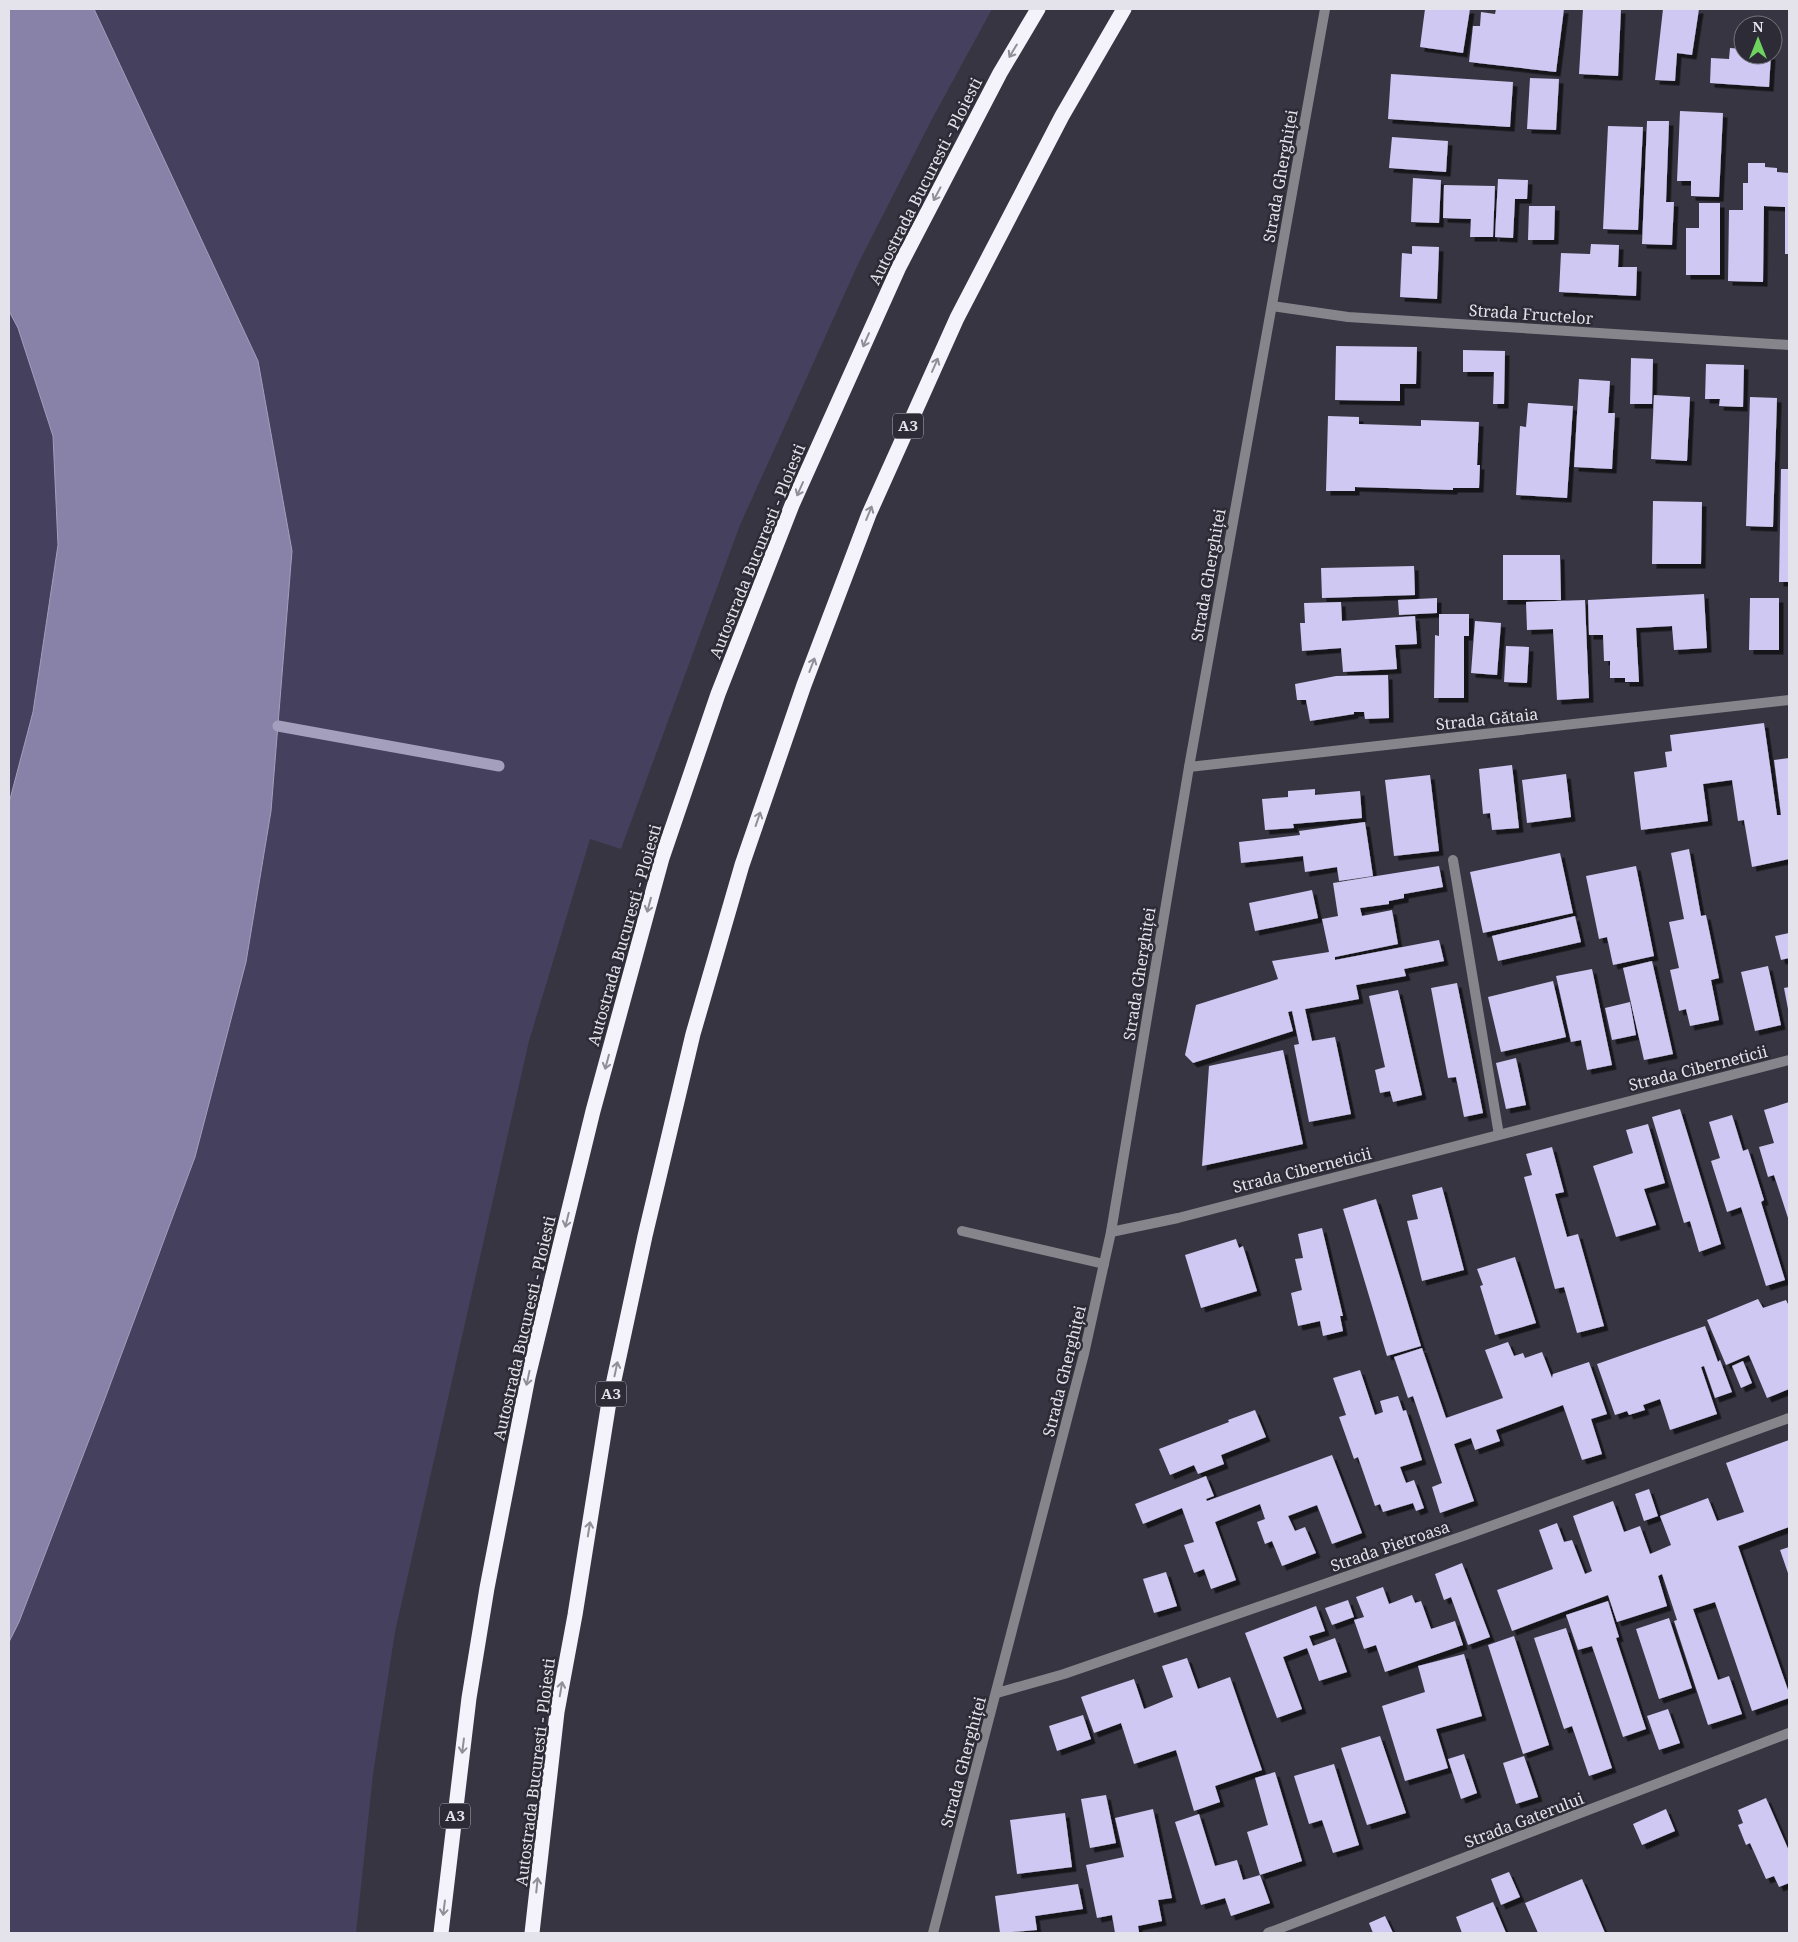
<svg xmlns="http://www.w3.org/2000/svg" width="1798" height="1942" viewBox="0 0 1798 1942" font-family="'Noto Serif',serif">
<defs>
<filter id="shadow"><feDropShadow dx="4.5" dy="4.5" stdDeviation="0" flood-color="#0009"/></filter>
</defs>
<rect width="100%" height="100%" fill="#363541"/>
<path fill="#45405e" d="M 94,9 L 992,9 L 932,119 L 859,262 L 740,525 L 621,849 L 590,839 L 529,1041 L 395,1632 L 373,1774 L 356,1933 L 9,1933 L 9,1642 L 19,1622 L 104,1401 L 195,1157 L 246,962 L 271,811 L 292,551 L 258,361 Z
M 9,311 L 18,328 L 53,436 L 58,545 L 33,712 L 9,803 Z"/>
<path fill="#8882a9" stroke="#a49fbd" d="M 9,9 L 94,9 L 258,361 L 292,551 L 271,811 L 246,962 L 195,1157 L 104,1401 L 19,1622 L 9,1642 L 9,803 L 33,712 L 58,545 L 53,436 L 18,328 L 9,311 Z"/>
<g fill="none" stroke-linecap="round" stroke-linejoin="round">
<path stroke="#a49fbd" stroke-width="11" d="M 278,726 L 499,766"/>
</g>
<path fill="#cec8f2" filter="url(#shadow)" d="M 1425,9 L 1470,9 L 1463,53 L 1420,47 Z
M 1496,9 L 1564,9 L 1556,72 L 1469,62 L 1473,26 L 1480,26 L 1481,12 L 1495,14 Z
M 1583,9 L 1621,9 L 1618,76 L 1579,74 Z
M 1663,9 L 1699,9 L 1692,55 L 1677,53 L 1675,81 L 1655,80 Z
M 1730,48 L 1743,49 L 1743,55 L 1771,55 L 1769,87 L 1710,83 L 1711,58 L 1729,59 Z
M 1391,74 L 1513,82 L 1510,127 L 1388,119 Z
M 1530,78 L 1559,79 L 1556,130 L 1527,129 Z
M 1680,111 L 1723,113 L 1719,197 L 1691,196 L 1691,181 L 1677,181 Z
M 1647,121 L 1669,121 L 1666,202 L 1674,202 L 1672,245 L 1642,244 Z
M 1608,126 L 1643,127 L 1638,230 L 1603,229 Z
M 1392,137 L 1448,141 L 1446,172 L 1389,168 Z
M 1748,163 L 1765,163 L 1765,167 L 1777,168 L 1777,172 L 1789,173 L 1789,254 L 1785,254 L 1785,207 L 1764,206 L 1763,282 L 1728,281 L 1729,210 L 1743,210 L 1743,183 L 1748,183 Z
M 1413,178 L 1441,180 L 1439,223 L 1411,222 Z
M 1498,179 L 1528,180 L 1527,199 L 1515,199 L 1513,238 L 1495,237 Z
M 1444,185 L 1495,186 L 1493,237 L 1470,237 L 1471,219 L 1443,218 Z
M 1699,203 L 1720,203 L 1720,275 L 1686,275 L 1686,228 L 1699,228 Z
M 1529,206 L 1555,206 L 1554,240 L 1528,240 Z
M 1591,244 L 1619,245 L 1618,267 L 1637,267 L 1636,296 L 1559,292 L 1561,253 L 1590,254 Z
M 1412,246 L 1439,247 L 1437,299 L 1400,297 L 1402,253 L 1412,254 Z
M 1336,346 L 1417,347 L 1416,384 L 1400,384 L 1400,401 L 1335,400 Z
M 1463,350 L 1505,351 L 1504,404 L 1493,404 L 1494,372 L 1463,372 Z
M 1631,358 L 1653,359 L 1652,404 L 1630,404 Z
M 1706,364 L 1744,365 L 1743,407 L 1719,406 L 1720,399 L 1705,399 Z
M 1579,379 L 1610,381 L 1608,413 L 1615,413 L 1612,469 L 1574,467 Z
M 1654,395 L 1690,397 L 1687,461 L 1651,459 Z
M 1750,397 L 1777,398 L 1773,527 L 1746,526 Z
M 1528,403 L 1573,406 L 1567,498 L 1516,495 L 1520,426 L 1526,427 Z
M 1328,416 L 1359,417 L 1359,424 L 1421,426 L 1421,420 L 1479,422 L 1477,465 L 1480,465 L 1479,488 L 1453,488 L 1453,490 L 1355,487 L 1355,491 L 1326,491 Z
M 1781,469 L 1789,469 L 1789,582 L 1779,582 Z
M 1653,501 L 1702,502 L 1701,564 L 1652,564 Z
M 1503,555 L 1560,555 L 1561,600 L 1503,600 Z
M 1414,566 L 1415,595 L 1322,598 L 1321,568 Z
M 1704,594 L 1707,648 L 1674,650 L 1672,626 L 1636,628 L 1639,682 L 1625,682 L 1625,678 L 1610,678 L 1610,661 L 1604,661 L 1603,635 L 1589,635 L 1588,600 Z
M 1437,598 L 1437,613 L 1399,615 L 1398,600 Z
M 1750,598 L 1779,598 L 1779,650 L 1749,650 Z
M 1585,600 L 1589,698 L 1557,700 L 1553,629 L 1527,630 L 1526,602 Z
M 1341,602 L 1342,621 L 1415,616 L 1417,644 L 1395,645 L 1397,669 L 1343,672 L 1341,648 L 1302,651 L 1300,623 L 1305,623 L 1304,603 Z
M 1439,614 L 1469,614 L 1469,636 L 1464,636 L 1464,698 L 1434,698 L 1435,635 L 1439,636 Z
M 1475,621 L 1501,623 L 1497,675 L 1471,673 Z
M 1506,646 L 1529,647 L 1527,683 L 1504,682 Z
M 1388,675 L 1389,718 L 1365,719 L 1364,712 L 1354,712 L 1354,714 L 1310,721 L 1306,700 L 1297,700 L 1295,684 L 1336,676 Z
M 1764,723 L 1777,815 L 1781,815 L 1774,760 L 1789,758 L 1789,859 L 1752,867 L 1744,820 L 1738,821 L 1732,780 L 1703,784 L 1708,821 L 1641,830 L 1634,772 L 1667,767 L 1665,752 L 1672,751 L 1670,735 Z
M 1512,765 L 1519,828 L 1492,830 L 1490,813 L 1483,814 L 1479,769 Z
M 1566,774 L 1571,817 L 1527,823 L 1522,780 Z
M 1430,775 L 1439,851 L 1394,856 L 1385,780 Z
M 1315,789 L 1315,795 L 1360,791 L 1362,818 L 1293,824 L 1294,828 L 1265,830 L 1262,799 L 1288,797 L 1288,791 Z
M 1365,822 L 1373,876 L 1339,881 L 1337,867 L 1305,872 L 1303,856 L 1241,863 L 1239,842 L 1300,835 L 1299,831 Z
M 1689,849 L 1701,916 L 1706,915 L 1719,978 L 1711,980 L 1719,1020 L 1690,1026 L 1686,1009 L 1679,1011 L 1670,970 L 1679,968 L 1669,922 L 1684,919 L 1671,853 Z
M 1560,853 L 1573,913 L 1483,933 L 1470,872 Z
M 1439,866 L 1443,887 L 1404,894 L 1404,898 L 1389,901 L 1389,904 L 1360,908 L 1362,916 L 1392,910 L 1398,944 L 1335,957 L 1335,960 L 1439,940 L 1444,961 L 1404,969 L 1406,976 L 1356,985 L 1359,999 L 1305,1009 L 1312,1041 L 1335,1037 L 1351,1114 L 1309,1122 L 1294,1045 L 1299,1044 L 1292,1011 L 1288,1012 L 1293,1031 L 1193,1063 L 1185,1055 L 1196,1005 L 1278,979 L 1272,961 L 1329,952 L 1322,919 L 1338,916 L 1333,883 Z
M 1636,866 L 1654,956 L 1613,965 L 1607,937 L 1599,939 L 1586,876 Z
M 1312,890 L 1318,918 L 1255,931 L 1249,903 Z
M 1575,916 L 1581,942 L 1498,961 L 1492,936 Z
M 1789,933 L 1789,958 L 1781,960 L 1775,936 Z
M 1652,961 L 1673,1054 L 1644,1060 L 1623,968 Z
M 1768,966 L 1781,1025 L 1755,1031 L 1741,972 Z
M 1592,969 L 1612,1065 L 1587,1070 L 1581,1040 L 1571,1042 L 1556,976 Z
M 1553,981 L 1566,1037 L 1501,1052 L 1488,997 Z
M 1457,983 L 1483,1113 L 1464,1117 L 1456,1077 L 1448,1078 L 1431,988 Z
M 1789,987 L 1789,1009 L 1788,1009 L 1784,988 Z
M 1398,990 L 1422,1095 L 1393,1102 L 1390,1091 L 1380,1093 L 1375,1070 L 1385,1067 L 1369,996 Z
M 1630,1002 L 1636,1035 L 1612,1040 L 1605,1008 Z
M 1283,1050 L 1303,1144 L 1202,1166 L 1209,1066 Z
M 1516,1058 L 1526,1105 L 1506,1109 L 1496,1063 Z
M 1789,1102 L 1789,1221 L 1774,1175 L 1768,1177 L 1759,1147 L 1774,1143 L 1764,1110 Z
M 1680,1109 L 1721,1244 L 1699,1252 L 1690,1221 L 1684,1223 L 1652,1117 Z
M 1732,1115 L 1743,1151 L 1748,1149 L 1764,1200 L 1761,1202 L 1785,1280 L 1766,1286 L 1741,1207 L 1727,1212 L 1711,1161 L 1720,1158 L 1709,1122 Z
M 1648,1124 L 1665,1183 L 1644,1189 L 1656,1225 L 1616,1237 L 1593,1166 L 1633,1153 L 1626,1130 Z
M 1552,1147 L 1564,1192 L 1555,1194 L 1567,1237 L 1578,1234 L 1604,1326 L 1577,1333 L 1564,1287 L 1555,1289 L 1524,1177 L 1532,1175 L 1526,1154 Z
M 1442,1187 L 1464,1270 L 1422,1281 L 1407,1221 L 1418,1219 L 1412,1195 Z
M 1376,1199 L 1421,1346 L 1387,1356 L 1343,1209 Z
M 1322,1228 L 1343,1316 L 1340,1316 L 1343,1331 L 1323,1336 L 1320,1321 L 1298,1326 L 1291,1293 L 1302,1290 L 1295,1259 L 1303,1258 L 1298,1234 Z
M 1236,1239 L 1239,1248 L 1243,1246 L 1257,1291 L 1201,1308 L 1185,1255 Z
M 1515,1257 L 1536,1323 L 1495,1335 L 1480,1286 L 1483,1285 L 1477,1269 Z
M 1758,1299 L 1763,1308 L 1786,1300 L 1789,1306 L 1789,1389 L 1767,1398 L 1749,1355 L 1726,1365 L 1707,1320 Z
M 1705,1326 L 1718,1362 L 1720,1360 L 1732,1392 L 1715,1398 L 1704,1366 L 1701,1367 L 1717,1414 L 1670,1430 L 1660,1399 L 1643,1405 L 1645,1410 L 1629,1415 L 1627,1411 L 1615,1415 L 1597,1364 Z
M 1508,1342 L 1514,1356 L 1523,1353 L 1525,1358 L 1542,1352 L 1552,1378 L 1553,1374 L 1589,1362 L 1607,1414 L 1591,1419 L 1602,1454 L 1582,1460 L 1563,1405 L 1496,1430 L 1500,1441 L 1475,1450 L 1471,1438 L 1454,1444 L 1474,1501 L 1440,1513 L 1432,1487 L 1442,1483 L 1413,1396 L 1408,1398 L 1394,1357 L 1422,1348 L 1446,1418 L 1503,1398 L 1485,1350 Z
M 1743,1361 L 1752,1383 L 1741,1388 L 1732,1366 Z
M 1360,1370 L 1375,1415 L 1383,1412 L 1380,1401 L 1398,1396 L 1403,1411 L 1406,1410 L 1422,1460 L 1400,1467 L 1406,1483 L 1414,1480 L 1424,1508 L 1416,1511 L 1413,1503 L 1383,1512 L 1380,1504 L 1375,1506 L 1358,1457 L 1354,1459 L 1339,1417 L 1346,1415 L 1333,1378 Z
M 1255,1410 L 1266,1437 L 1221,1455 L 1224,1464 L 1198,1474 L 1194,1465 L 1170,1475 L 1159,1449 L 1229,1422 L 1228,1420 Z
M 1789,1440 L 1789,1527 L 1738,1546 L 1789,1693 L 1789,1698 L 1752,1711 L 1715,1602 L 1693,1609 L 1718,1680 L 1729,1676 L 1742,1714 L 1708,1725 L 1674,1621 L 1677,1620 L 1662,1574 L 1658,1576 L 1667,1606 L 1617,1622 L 1608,1595 L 1512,1631 L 1497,1590 L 1553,1569 L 1539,1530 L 1557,1523 L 1564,1542 L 1572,1540 L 1585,1574 L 1592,1571 L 1573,1516 L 1613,1501 L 1624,1532 L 1640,1526 L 1650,1554 L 1671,1545 L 1660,1516 L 1708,1498 L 1717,1521 L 1744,1512 L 1726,1463 Z
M 1332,1455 L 1362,1533 L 1332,1544 L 1317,1505 L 1288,1516 L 1295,1531 L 1305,1527 L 1316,1553 L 1282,1566 L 1272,1541 L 1265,1544 L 1257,1522 L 1265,1519 L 1260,1504 L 1215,1522 L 1236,1580 L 1211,1589 L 1204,1569 L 1194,1573 L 1184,1545 L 1194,1542 L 1182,1508 L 1143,1524 L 1135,1504 L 1206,1476 L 1214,1496 L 1206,1499 L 1207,1501 Z
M 1649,1489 L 1658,1516 L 1644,1521 L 1635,1494 Z
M 1789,1547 L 1789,1576 L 1780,1550 Z
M 1462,1563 L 1490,1637 L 1468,1645 L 1451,1597 L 1444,1600 L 1435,1574 Z
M 1166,1572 L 1177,1606 L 1154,1613 L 1143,1579 Z
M 1383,1587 L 1389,1604 L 1412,1595 L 1415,1603 L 1421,1601 L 1431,1629 L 1455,1621 L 1463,1645 L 1385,1672 L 1376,1645 L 1364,1649 L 1354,1620 L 1364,1617 L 1356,1597 Z
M 1348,1600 L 1354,1617 L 1332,1625 L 1325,1608 Z
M 1608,1601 L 1619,1637 L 1616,1638 L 1646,1729 L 1623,1737 L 1592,1646 L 1578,1650 L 1566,1615 Z
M 1316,1606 L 1325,1631 L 1309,1636 L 1313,1646 L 1335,1638 L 1347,1672 L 1319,1681 L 1307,1648 L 1283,1657 L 1302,1709 L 1277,1718 L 1245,1633 Z
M 1669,1618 L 1692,1688 L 1659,1699 L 1636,1629 Z
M 1566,1628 L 1612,1768 L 1589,1776 L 1572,1726 L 1564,1729 L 1534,1638 Z
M 1514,1636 L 1549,1745 L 1523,1754 L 1488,1645 Z
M 1464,1654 L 1482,1716 L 1436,1729 L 1448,1768 L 1405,1781 L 1382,1706 L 1425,1692 L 1418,1666 Z
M 1187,1658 L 1198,1689 L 1230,1677 L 1262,1770 L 1215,1786 L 1220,1802 L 1194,1811 L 1176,1750 L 1134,1764 L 1121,1723 L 1094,1733 L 1081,1697 L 1134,1679 L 1144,1709 L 1173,1697 L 1162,1666 Z
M 1668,1709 L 1680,1743 L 1659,1750 L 1647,1716 Z
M 1083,1715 L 1091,1739 L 1057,1751 L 1049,1726 Z
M 1380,1736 L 1406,1813 L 1367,1825 L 1341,1748 Z
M 1464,1754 L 1477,1793 L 1461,1799 L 1448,1759 Z
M 1524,1756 L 1538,1797 L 1516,1804 L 1503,1763 Z
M 1334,1764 L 1359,1845 L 1333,1853 L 1322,1820 L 1309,1824 L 1294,1776 Z
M 1275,1772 L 1302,1861 L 1260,1875 L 1247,1832 L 1268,1825 L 1255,1778 Z
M 1106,1795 L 1116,1843 L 1090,1848 L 1081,1799 Z
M 1766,1798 L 1789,1851 L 1789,1883 L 1779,1887 L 1774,1876 L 1766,1879 L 1750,1843 L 1746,1845 L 1738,1825 L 1743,1823 L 1738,1810 Z
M 1153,1809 L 1172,1898 L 1158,1900 L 1162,1921 L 1138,1926 L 1139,1932 L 1115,1933 L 1112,1915 L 1097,1918 L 1086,1865 L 1124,1857 L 1115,1818 Z
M 1666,1809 L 1675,1831 L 1642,1845 L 1633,1824 Z
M 1065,1813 L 1072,1867 L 1017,1874 L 1010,1820 Z
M 1199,1814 L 1215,1866 L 1237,1860 L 1243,1880 L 1260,1875 L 1270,1903 L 1231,1916 L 1225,1898 L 1201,1905 L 1175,1822 Z
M 1509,1872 L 1520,1897 L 1501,1905 L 1491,1879 Z
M 1582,1879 L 1605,1933 L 1538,1933 L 1525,1903 Z
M 1078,1884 L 1083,1909 L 1035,1916 L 1037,1930 L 1000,1933 L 995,1896 Z
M 1493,1902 L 1506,1933 L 1462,1933 L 1456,1917 Z
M 1385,1916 L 1393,1933 L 1373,1933 L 1369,1923 Z"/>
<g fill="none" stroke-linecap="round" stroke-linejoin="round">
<path stroke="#86858b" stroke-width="10" d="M 962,1231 L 1104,1264"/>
<path stroke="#86858b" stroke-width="10" d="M 1272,306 L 1348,317 L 1789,345
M 1189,767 L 1789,700
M 1453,860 L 1499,1135
M 1111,1232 L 1178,1218 L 1789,1060
M 1268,1933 L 1789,1733"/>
<path stroke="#86858b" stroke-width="10" d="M 997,1693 L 1064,1674 L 1466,1535 L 1789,1418
M 933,1933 L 1084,1354 L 1111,1232 L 1189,767 L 1325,9"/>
<path stroke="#f4f3fc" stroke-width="15" d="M 441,1933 L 469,1698 L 487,1588 L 528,1377 L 593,1111 L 662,858 L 718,694 L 792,505 L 899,267 L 1000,73 L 1038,9
M 532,1933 L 557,1712 L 575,1615 L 608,1408 L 645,1236 L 693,1034 L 742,865 L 804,685 L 869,514 L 957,318 L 1062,116 L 1124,9"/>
</g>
<defs><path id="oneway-shaft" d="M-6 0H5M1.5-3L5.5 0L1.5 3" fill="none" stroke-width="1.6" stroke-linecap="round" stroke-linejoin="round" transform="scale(1.25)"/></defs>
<g stroke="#908f99">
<use href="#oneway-shaft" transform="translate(1013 51) rotate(121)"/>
<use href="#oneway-shaft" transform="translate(937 194) rotate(118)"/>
<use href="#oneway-shaft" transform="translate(866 340) rotate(114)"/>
<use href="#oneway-shaft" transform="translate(935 365) rotate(-66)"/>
<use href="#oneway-shaft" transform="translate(800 489) rotate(114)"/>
<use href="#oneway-shaft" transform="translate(869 513) rotate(-68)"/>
<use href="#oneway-shaft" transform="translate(812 665) rotate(-69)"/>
<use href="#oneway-shaft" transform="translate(758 819) rotate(-71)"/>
<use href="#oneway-shaft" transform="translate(649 905) rotate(105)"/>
<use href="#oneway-shaft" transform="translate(607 1062) rotate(105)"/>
<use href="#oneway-shaft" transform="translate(567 1220) rotate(104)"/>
<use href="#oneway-shaft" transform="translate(616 1369) rotate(-78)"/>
<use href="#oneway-shaft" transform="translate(528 1378) rotate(102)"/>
<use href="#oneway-shaft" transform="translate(589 1529) rotate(-81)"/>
<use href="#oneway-shaft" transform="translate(561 1689) rotate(-80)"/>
<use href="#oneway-shaft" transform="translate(463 1746) rotate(97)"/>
<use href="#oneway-shaft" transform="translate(537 1885) rotate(-84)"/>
<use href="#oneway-shaft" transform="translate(444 1908) rotate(97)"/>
</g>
<g text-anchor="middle" stroke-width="5" stroke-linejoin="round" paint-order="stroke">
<g fill="#2c2b36" stroke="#adacb5" stroke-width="1">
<rect x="893" y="413.5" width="30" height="25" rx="4"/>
<rect x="596" y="1381.5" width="30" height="25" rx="4"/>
<rect x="440" y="1803.5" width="30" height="25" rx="4"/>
</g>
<g font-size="15" font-weight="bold" fill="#e4e3eb">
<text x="908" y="431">A3</text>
<text x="611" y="1399">A3</text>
<text x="455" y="1821">A3</text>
</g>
<g font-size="16" fill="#e4e3eb" stroke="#2c2b36">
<text transform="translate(1280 176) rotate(-80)" y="6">Strada Gherghiței</text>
<text transform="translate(925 181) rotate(-63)" y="6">Autostrada Bucuresti - Ploiesti</text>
<text transform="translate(1531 314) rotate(4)" y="6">Strada Fructelor</text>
<text transform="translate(757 551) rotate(-68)" y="6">Autostrada Bucuresti - Ploiesti</text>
<text transform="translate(1208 575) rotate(-80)" y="6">Strada Gherghiței</text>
<text transform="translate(1487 719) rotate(-6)" y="6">Strada Gătaia</text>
<text transform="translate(624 935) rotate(-74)" y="6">Autostrada Bucuresti - Ploiesti</text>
<text transform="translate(1139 974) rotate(-81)" y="6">Strada Gherghiței</text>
<text transform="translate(1698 1068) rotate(-14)" y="6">Strada Ciberneticii</text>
<text transform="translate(1302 1170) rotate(-14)" y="6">Strada Ciberneticii</text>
<text transform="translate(524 1328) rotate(-77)" y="6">Autostrada Bucuresti - Ploiesti</text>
<text transform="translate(1064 1371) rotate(-76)" y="6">Strada Gherghiței</text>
<text transform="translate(1390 1546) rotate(-19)" y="6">Strada Pietroasa</text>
<text transform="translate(963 1762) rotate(-75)" y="6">Strada Gherghiței</text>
<text transform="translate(535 1772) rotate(-83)" y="6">Autostrada Bucuresti - Ploiesti</text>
<text transform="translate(1524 1820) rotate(-21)" y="6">Strada Gaterului</text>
</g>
</g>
<rect width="1798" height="1942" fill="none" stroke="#e4e3eb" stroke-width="20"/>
<g transform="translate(1758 40)"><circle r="24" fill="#2c2b36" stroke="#76757e"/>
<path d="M0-4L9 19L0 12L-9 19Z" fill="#6fd360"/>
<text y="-8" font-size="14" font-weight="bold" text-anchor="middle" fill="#e4e3eb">N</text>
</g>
</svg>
